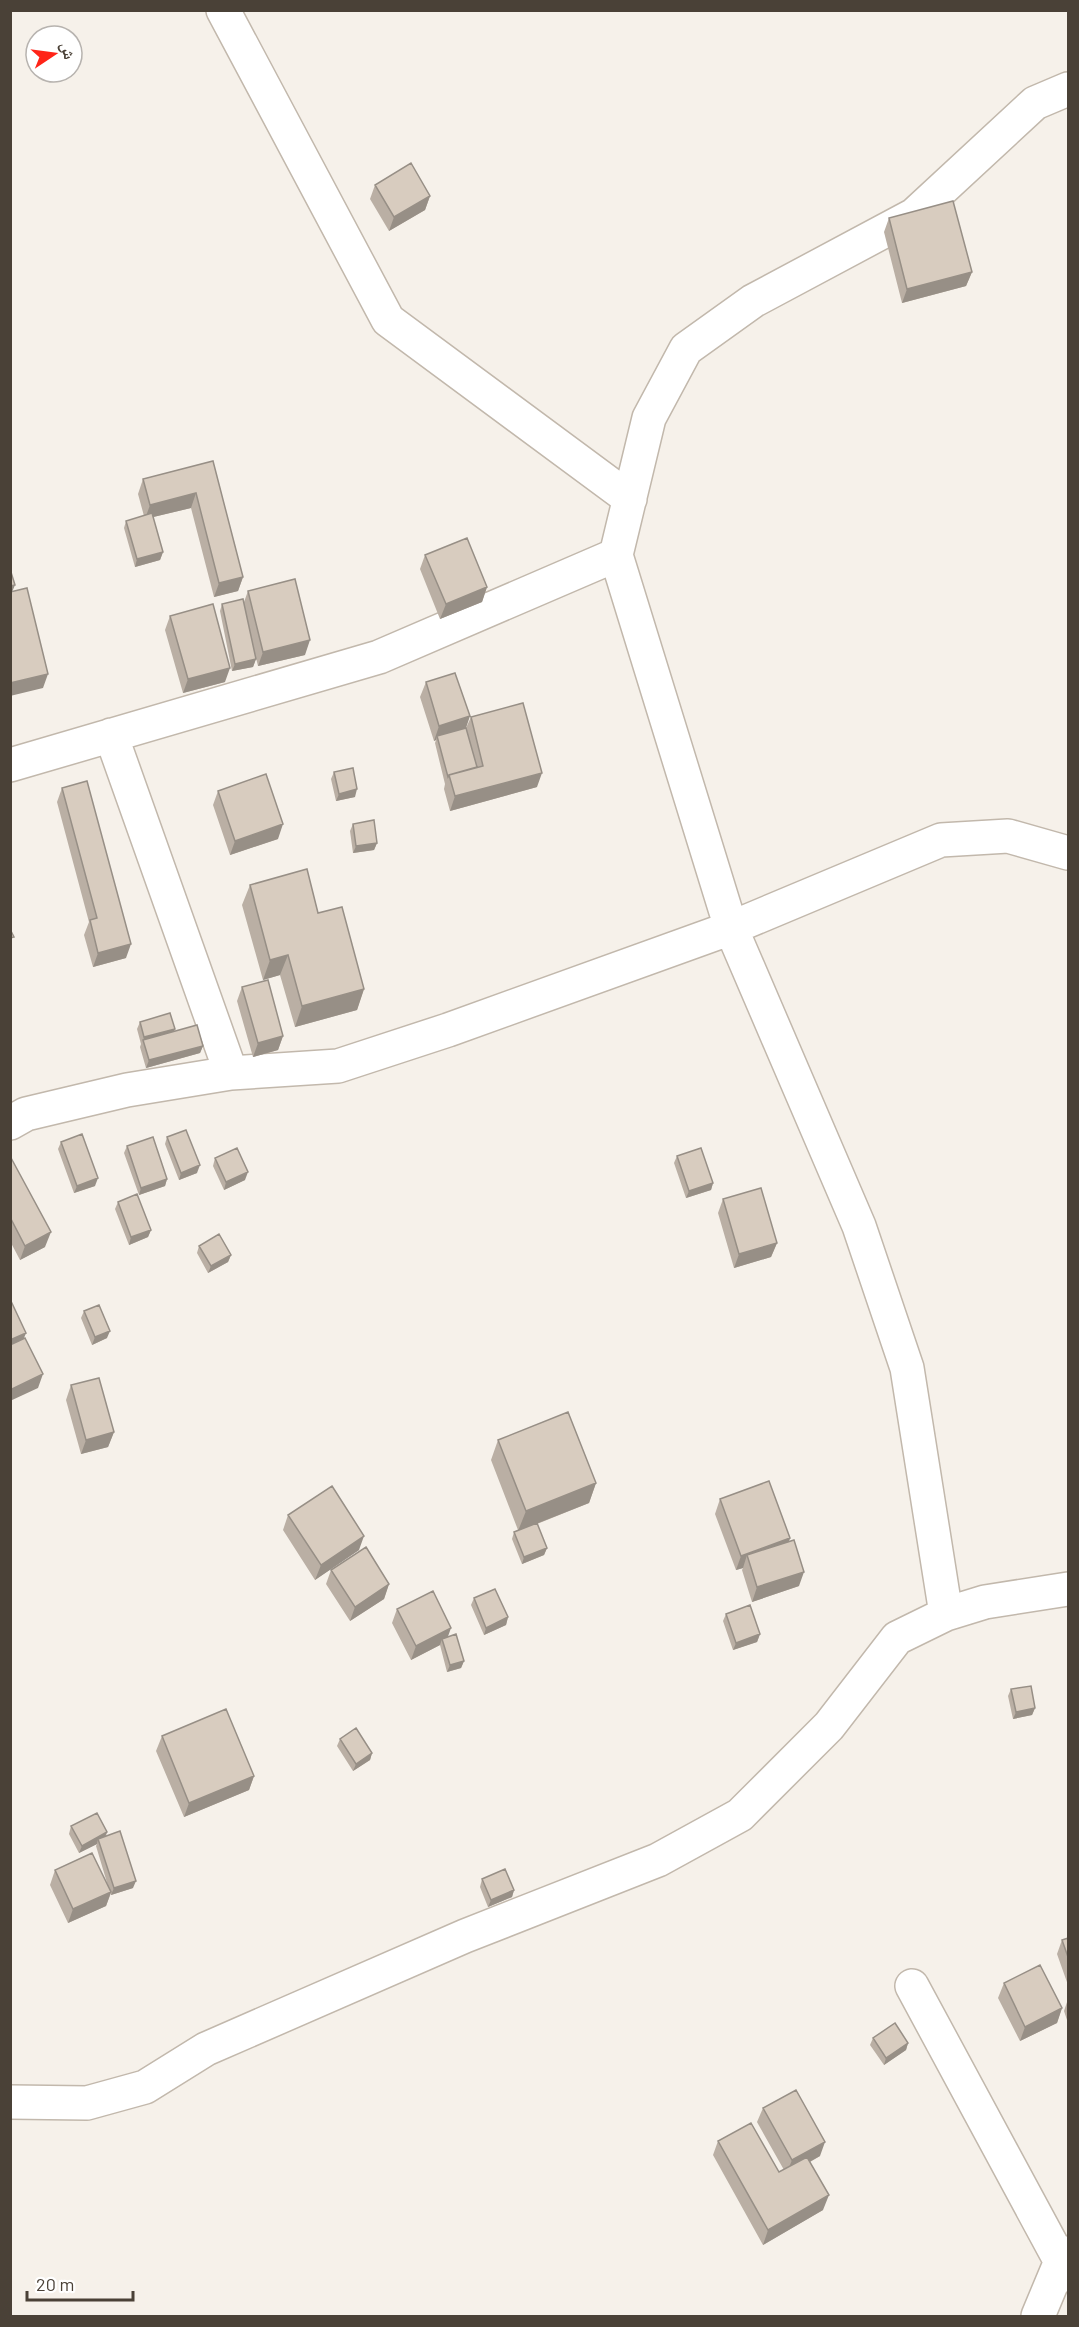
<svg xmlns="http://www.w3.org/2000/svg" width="1079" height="2327" viewBox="0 0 1079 2327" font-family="Barlow,'Noto Naskh Arabic',sans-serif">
<rect width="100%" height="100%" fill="#f6f1ea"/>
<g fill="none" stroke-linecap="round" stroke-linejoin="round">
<g stroke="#c2b8ac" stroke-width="36">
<path id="street" d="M 223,10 L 388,320 L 630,499
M 111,735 L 231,1073
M 10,765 L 379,657 L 616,555
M 10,1123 L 26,1114 L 127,1090 L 231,1073 L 338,1066 L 448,1030 L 731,928 L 941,840 L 1008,836 L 1068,853
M 946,1614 L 907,1368 L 859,1226 L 731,928 L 616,555 L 649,418 L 686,349 L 753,301 L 914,215 L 1035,103 L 1068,89
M 912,1986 L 1068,2275
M 10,2102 L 87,2103 L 145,2087 L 206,2049 L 465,1936 L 658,1860 L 740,1815 L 829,1726 L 897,1638 L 946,1614 L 985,1602 L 1068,1589
M 1038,2316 L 1061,2261 L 1068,2253"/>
</g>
<use href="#street" stroke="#fff" stroke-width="33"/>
</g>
<path fill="#baafa4" d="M 375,185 L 430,196 L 425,210 L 389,231 L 370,199 Z
M 889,218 L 972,272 L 966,286 L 902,303 L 884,232 Z
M 213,461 L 243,577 L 238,591 L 214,597 L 191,508 L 153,517 L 163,552 L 160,560 L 135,567 L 124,528 L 126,521 L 144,516 L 138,494 L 143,479 Z
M 425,555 L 487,587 L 482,602 L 440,619 L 420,569 Z
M 248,591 L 305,655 L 258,666 L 254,650 L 256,659 L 253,667 L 232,671 L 220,611 L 222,604 L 244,602 Z
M 170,616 L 225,682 L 183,693 L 165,630 Z
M 426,682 L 465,728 L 466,728 L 471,717 L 537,787 L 450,811 L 444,789 L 445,784 L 435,743 L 436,740 L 434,741 L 420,697 Z
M 334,772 L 355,797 L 336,801 L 331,779 Z
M 62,788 L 126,958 L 93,967 L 84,935 L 89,922 L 57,802 Z
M 218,791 L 278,839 L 230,855 L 213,805 Z
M 353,824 L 377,843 L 374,850 L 353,853 L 350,831 Z
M 250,885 L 318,913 L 364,989 L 357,1010 L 295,1027 L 280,975 L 263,980 L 242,905 Z
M 242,987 L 283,1036 L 278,1050 L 253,1057 L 237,1001 Z
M 140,1022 L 175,1029 L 174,1032 L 203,1046 L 200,1053 L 146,1068 L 140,1047 L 141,1044 L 137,1029 Z
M 167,1137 L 197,1173 L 179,1180 L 165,1144 Z
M 61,1142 L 95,1186 L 74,1193 L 58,1149 Z
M 127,1146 L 167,1179 L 165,1186 L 139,1195 L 124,1153 Z
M 10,1156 L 45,1247 L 20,1260 L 10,1241 Z
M 677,1156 L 713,1183 L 711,1190 L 686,1198 L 674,1163 Z
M 215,1158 L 245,1180 L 224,1190 L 213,1166 Z
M 723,1199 L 777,1243 L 771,1257 L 734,1268 L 718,1213 Z
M 118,1202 L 151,1230 L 148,1237 L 129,1245 L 115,1209 Z
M 199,1246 L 231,1255 L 228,1262 L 208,1273 L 197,1253 Z
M 84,1311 L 107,1338 L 92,1345 L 81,1318 Z
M 71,1385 L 114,1432 L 108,1447 L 81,1454 L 66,1400 Z
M 498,1440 L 596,1483 L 589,1503 L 537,1524 L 547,1548 L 544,1555 L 522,1564 L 512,1539 L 514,1532 L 518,1530 L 491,1460 Z
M 720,1499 L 790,1538 L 789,1542 L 799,1586 L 752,1602 L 742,1570 L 743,1568 L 736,1570 L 715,1514 Z
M 288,1515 L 359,1550 L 315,1580 L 283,1530 Z
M 331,1570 L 389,1584 L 384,1599 L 350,1621 L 326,1584 Z
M 474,1598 L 508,1617 L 506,1625 L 484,1635 L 471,1605 Z
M 397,1609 L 448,1637 L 464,1661 L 461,1668 L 447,1672 L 440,1645 L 411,1660 L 392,1623 Z
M 726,1614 L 760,1634 L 757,1642 L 733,1650 L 723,1621 Z
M 1011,1689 L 1035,1708 L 1032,1715 L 1013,1719 L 1008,1696 Z
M 162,1736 L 254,1776 L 249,1790 L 184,1817 L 156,1751 Z
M 340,1739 L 372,1753 L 370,1760 L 353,1771 L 337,1746 Z
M 71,1826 L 107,1832 L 106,1836 L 133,1888 L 111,1895 L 111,1893 L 106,1906 L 68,1923 L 50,1885 L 55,1870 L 108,1886 L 96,1846 L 97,1844 L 79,1853 L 69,1834 Z
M 482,1879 L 514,1890 L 512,1897 L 488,1907 L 480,1887 Z
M 1068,1938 L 1068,1985 L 1057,1954 L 1062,1940 Z
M 1004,1983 L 1062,2008 L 1057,2023 L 1020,2041 L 998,1998 Z
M 1068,1999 L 1068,2023 L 1064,2011 Z
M 873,2038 L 908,2043 L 906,2050 L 884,2065 L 870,2045 Z
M 763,2108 L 820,2156 L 810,2162 L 823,2210 L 763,2245 L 713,2155 L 718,2141 L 779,2172 L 784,2170 L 757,2122 Z"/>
<path fill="#978f86" d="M 430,196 L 425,210 L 389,231 L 394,217 Z
M 972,272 L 966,286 L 902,303 L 907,289 Z
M 196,493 L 191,508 L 145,519 L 150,505 Z
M 163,552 L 160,560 L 135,567 L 137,559 Z
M 243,577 L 238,591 L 214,597 L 219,583 Z
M 15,585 L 10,597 L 10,586 Z
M 487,587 L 482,602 L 440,619 L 446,604 Z
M 310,640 L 305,655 L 258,666 L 263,652 Z
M 256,659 L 253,667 L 232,671 L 235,664 Z
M 230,668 L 225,682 L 183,693 L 188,679 Z
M 48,674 L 43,688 L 10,696 L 10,683 Z
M 470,716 L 465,731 L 437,736 L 436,740 L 434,741 L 439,726 Z
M 542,773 L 537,787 L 450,811 L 455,796 Z
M 357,789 L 355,797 L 336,801 L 339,794 Z
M 283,824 L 278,839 L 230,855 L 235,841 Z
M 377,843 L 374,850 L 353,853 L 356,846 Z
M 131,944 L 126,958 L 93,967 L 98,953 Z
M 288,955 L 280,975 L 263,980 L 270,960 Z
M 364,989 L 357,1010 L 295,1027 L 302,1006 Z
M 175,1029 L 172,1036 L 143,1041 L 144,1037 Z
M 283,1036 L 278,1050 L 253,1057 L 258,1043 Z
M 203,1046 L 200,1053 L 146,1068 L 149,1060 Z
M 200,1165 L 197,1173 L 179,1180 L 181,1173 Z
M 248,1172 L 245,1180 L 224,1190 L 226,1182 Z
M 98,1178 L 95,1186 L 74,1193 L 77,1186 Z
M 167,1179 L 165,1186 L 139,1195 L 141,1188 Z
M 713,1183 L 711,1190 L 686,1198 L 689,1191 Z
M 151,1230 L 148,1237 L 129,1245 L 131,1237 Z
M 51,1232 L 45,1247 L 20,1260 L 25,1246 Z
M 777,1243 L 771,1257 L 734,1268 L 739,1254 Z
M 231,1255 L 228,1262 L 208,1273 L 211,1266 Z
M 110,1331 L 107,1338 L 92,1345 L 95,1337 Z
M 26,1333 L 20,1348 L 10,1352 L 10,1340 Z
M 43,1374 L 38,1388 L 10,1401 L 10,1390 Z
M 114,1432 L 108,1447 L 81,1454 L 86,1440 Z
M 596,1483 L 589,1503 L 518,1531 L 526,1511 Z
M 364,1536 L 359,1550 L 315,1580 L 321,1565 Z
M 790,1538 L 785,1552 L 747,1555 L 743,1568 L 736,1570 L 741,1556 Z
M 547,1548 L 544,1555 L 522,1564 L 524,1557 Z
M 804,1572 L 799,1586 L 752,1602 L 757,1587 Z
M 389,1584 L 384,1599 L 350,1621 L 355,1607 Z
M 508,1617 L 506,1625 L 484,1635 L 486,1628 Z
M 451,1628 L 446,1642 L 442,1639 L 440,1645 L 411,1660 L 416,1646 Z
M 760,1634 L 757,1642 L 733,1650 L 736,1643 Z
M 464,1661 L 461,1668 L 447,1672 L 450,1665 Z
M 1035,1708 L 1032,1715 L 1013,1719 L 1016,1712 Z
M 372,1753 L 370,1760 L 353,1771 L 356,1764 Z
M 254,1776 L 249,1790 L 184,1817 L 189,1803 Z
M 107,1832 L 104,1839 L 98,1839 L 97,1844 L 79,1853 L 82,1846 Z
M 136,1881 L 133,1888 L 111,1895 L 114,1888 Z
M 514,1890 L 512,1897 L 488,1907 L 491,1900 Z
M 111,1892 L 106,1906 L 68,1923 L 73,1909 Z
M 1062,2008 L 1057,2023 L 1020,2041 L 1025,2027 Z
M 908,2043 L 906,2050 L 884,2065 L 886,2058 Z
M 825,2142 L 820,2156 L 786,2175 L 792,2160 Z
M 829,2195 L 823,2210 L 763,2245 L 768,2230 Z"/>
<path fill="#d8ccbf" stroke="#978f86" stroke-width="1.5" d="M 411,163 L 430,196 L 394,217 L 375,185 Z
M 953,201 L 972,272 L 907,289 L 889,218 Z
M 213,461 L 243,577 L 219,583 L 196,493 L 150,505 L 143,479 Z
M 152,513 L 163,552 L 137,559 L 126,521 Z
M 467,538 L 487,587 L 446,604 L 425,555 Z
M 10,569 L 15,585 L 10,586 Z
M 295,579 L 310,640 L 263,652 L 248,591 Z
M 27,588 L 48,674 L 10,683 L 10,592 Z
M 243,599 L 256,659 L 235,664 L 222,604 Z
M 213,604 L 230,668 L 188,679 L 170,616 Z
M 455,673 L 470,716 L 439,726 L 426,682 Z
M 523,703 L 542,773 L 455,796 L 449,775 L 483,766 L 471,717 Z
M 466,728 L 477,767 L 449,775 L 448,777 L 437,736 Z
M 353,768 L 357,789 L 339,794 L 334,772 Z
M 266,774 L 283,824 L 235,841 L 218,791 Z
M 87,781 L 131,944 L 98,953 L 90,920 L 97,918 L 62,788 Z
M 374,820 L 377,843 L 356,846 L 353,824 Z
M 307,869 L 318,913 L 342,907 L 364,989 L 302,1006 L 288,955 L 270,960 L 250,885 Z
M 10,929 L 14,937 L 10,938 Z
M 268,980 L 283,1036 L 258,1043 L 242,987 Z
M 170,1013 L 175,1029 L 144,1037 L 140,1022 Z
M 197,1025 L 203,1046 L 149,1060 L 143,1040 Z
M 186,1130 L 200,1165 L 181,1173 L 167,1137 Z
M 82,1134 L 98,1178 L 77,1186 L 61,1142 Z
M 153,1137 L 167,1179 L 141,1188 L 127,1146 Z
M 237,1148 L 248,1172 L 226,1182 L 215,1158 Z
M 701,1148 L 713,1183 L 689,1191 L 677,1156 Z
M 10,1156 L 51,1232 L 25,1246 L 10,1217 Z
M 761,1188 L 777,1243 L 739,1254 L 723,1199 Z
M 137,1194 L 151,1230 L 131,1237 L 118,1202 Z
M 219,1234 L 231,1255 L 211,1266 L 199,1246 Z
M 10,1299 L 26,1333 L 10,1340 Z
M 99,1305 L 110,1331 L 95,1337 L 84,1311 Z
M 25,1338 L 43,1374 L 10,1390 L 10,1345 Z
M 99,1378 L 114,1432 L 86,1440 L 71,1385 Z
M 568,1412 L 596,1483 L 526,1511 L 498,1440 Z
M 769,1481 L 790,1538 L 741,1556 L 720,1499 Z
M 332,1486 L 364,1536 L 321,1565 L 288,1515 Z
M 537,1523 L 547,1548 L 524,1557 L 514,1532 Z
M 794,1540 L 804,1572 L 757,1587 L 747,1555 Z
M 366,1547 L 389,1584 L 355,1607 L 331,1570 Z
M 495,1589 L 508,1617 L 486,1628 L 474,1598 Z
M 433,1591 L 451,1628 L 416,1646 L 397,1609 Z
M 750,1605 L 760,1634 L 736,1643 L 726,1614 Z
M 456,1634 L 464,1661 L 450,1665 L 442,1639 Z
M 1031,1686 L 1035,1708 L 1016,1712 L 1011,1689 Z
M 226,1709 L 254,1776 L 189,1803 L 162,1736 Z
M 356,1728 L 372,1753 L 356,1764 L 340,1739 Z
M 97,1813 L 107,1832 L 82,1846 L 71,1826 Z
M 120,1831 L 136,1881 L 114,1888 L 98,1839 Z
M 92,1853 L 111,1892 L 73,1909 L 55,1870 Z
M 505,1869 L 514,1890 L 491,1900 L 482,1879 Z
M 1068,1938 L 1068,1957 L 1062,1940 Z
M 1040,1965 L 1062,2008 L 1025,2027 L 1004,1983 Z
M 895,2023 L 908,2043 L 886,2058 L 873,2038 Z
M 796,2090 L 825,2142 L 792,2160 L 763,2108 Z
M 751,2123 L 779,2172 L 807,2157 L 829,2195 L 768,2230 L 718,2141 Z"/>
<rect width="1079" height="2327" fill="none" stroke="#4a4137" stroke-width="24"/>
<g transform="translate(54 54) rotate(77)"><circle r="28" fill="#ffffff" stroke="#b7b3af" stroke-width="1.5"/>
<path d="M0-4.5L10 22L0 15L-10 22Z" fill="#ff2418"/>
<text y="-9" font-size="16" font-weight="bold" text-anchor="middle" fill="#4a4137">ش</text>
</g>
<path d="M27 2291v9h106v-9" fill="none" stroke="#4a4137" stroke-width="3"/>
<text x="36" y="2291" font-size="18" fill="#4a4137" stroke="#ffffff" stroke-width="4.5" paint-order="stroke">20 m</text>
</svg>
